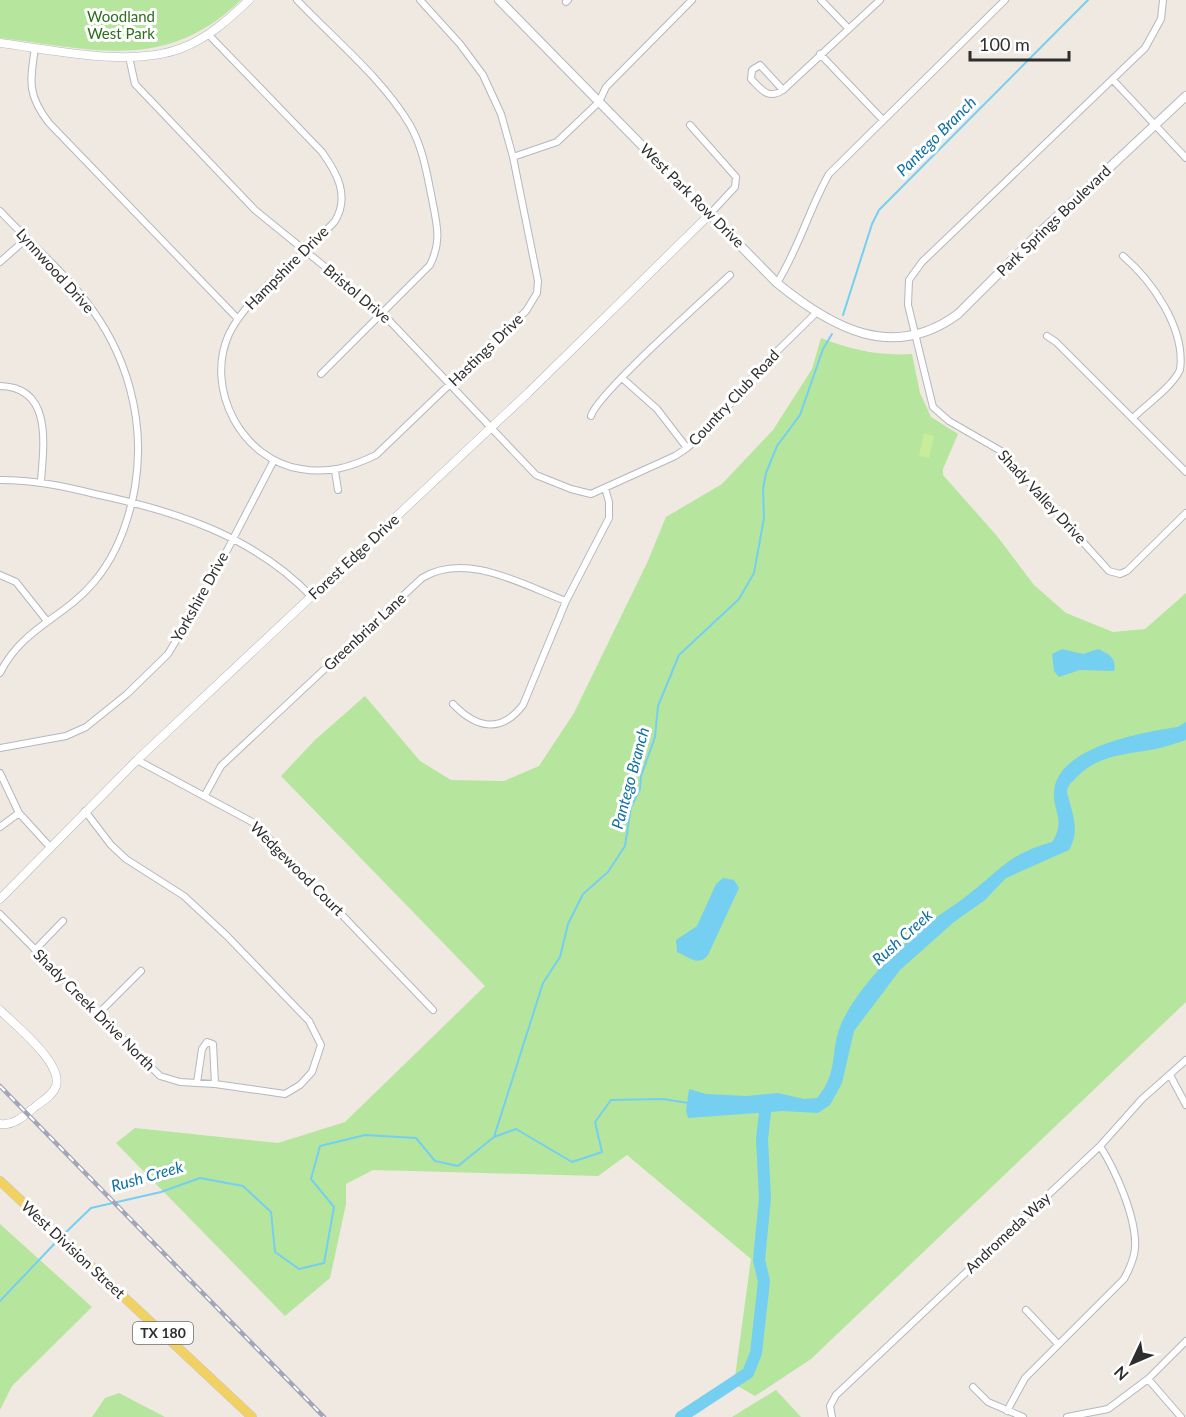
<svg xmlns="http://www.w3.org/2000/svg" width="1186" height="1417" viewBox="0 0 1186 1417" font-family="Lato,sans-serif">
<rect width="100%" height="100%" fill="#efe9e1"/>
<path fill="#b6e59e" d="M 0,0 L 241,0 C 165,73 94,49 0,38 Z
M 821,338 C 852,350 878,356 912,354 L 920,393 L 931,417 L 958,434 L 943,469 L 943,475 L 997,536 L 1034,585 L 1066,613 L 1113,632 L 1145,629 L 1186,593 L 1186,1002 L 811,1359 L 755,1396 L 734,1384 L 751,1259 L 627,1155 L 598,1176 L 373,1170 L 346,1184 L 346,1204 L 330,1278 L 285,1316 L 116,1143 L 135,1128 L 278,1143 L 345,1122 L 485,986 L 281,776 L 315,740 L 365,696 L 420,761 L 451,780 L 504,781 L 539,766 L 574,713 L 647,563 L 666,517 L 722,484 L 773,430 L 812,369 Z
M 0,1224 L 92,1307 L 12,1386 L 0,1410 Z
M 776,1390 L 801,1417 L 732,1417 Z
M 119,1393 L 165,1417 L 92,1417 L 105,1398 Z"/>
<path fill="#c9ec9a" d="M 924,433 L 934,436 L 929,458 L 919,456 Z"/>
<path fill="#75cff0" d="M 1062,649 L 1083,654 L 1098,649 C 1109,654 1117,658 1114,671 L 1080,670 L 1059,677 L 1054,671 L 1052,654 Z
M 1186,722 L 1186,740 C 1176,743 1165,747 1155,749 C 1126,755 1099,754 1077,777 C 1071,783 1065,787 1068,796 C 1073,815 1080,831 1069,850 L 1006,878 L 985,900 L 954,922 L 900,970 L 854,1031 L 842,1083 L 830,1105 L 818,1113 L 783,1111 L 688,1118 L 686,1111 L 689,1089 L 706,1094 L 747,1096 L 778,1093 L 804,1099 L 817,1098 C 840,1071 829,1050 842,1022 C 859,987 891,955 921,929 C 936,916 953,907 969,894 C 1003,868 1007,855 1052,842 C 1066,821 1053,812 1054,793 C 1055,747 1143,732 1178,727 Z
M 723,878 L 734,880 L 739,888 L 708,955 C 698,967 689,957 677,952 L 676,940 L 697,926 L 716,884 Z"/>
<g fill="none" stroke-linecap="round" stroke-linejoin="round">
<path stroke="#75cff0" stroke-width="2" d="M 843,315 L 872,224 L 879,210 L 1088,0
M 494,1137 L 543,983 L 560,957 L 568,924 L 583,894 L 608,872 L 625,846 L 631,807 L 640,789 L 641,776 L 655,737 L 658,706 L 679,655 L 739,599 L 754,573 L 764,518 L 763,489 L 766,473 L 777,446 L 800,415 L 823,349 L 832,334
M 62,1236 L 91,1208 L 161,1192 L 200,1178 L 243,1186 L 271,1212 L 275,1252 L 299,1269 L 324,1263 L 334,1207 L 311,1179 L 320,1146 L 365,1135 L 416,1138 L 435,1161 L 458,1166 L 494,1137 L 516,1129 L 572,1162 L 602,1152 L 595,1122 L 611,1100 L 663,1099 L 688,1103
M 0,1301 L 58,1240"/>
<path stroke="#75cff0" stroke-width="12" d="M 681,1417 L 748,1373 L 756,1353 L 764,1281 L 759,1260 L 765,1198 L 762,1139 L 766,1104 L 774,1103"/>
<g stroke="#b4b7c1" stroke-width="8">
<path id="minor" d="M 297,0 C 335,40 382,78 410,125 C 423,148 427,174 432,199 C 437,226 442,240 430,265 L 321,374
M 821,0 L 848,28
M 1163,0 L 1161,19 L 1145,48 L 922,262 L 909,280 L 908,305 L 933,407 L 949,421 L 1001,451 L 1109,571 L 1120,574 L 1127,571 L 1186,513
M 566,2 L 568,0
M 208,34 L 322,152 C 337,173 350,196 335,221 C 304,256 249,293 229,334 C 204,389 242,460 301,469 C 329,474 351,467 376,455 L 526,311 L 537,293 L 538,281 L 513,157 L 501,114 L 483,75 L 460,44 L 420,0
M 35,48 C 30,81 27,95 49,123 L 238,319
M 820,54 L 883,120
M 129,57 L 135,84 L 255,210 L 383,314 L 536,475 L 571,489 L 591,494 L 675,456 L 687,448 L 715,422 L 761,367 L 816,313
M 1113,80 L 1186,158
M 783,90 L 760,65 L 752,70 L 751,79 C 762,90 768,100 783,90 L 880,0
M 690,125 L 736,177 L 735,187 L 709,215
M 513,157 L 557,142 L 599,102 L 606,87 L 692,0
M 0,211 C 27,240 60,268 85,300 C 127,353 146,420 135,487 C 129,520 116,556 94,582 C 64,618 22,628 0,673
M 1123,256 C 1151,280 1186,328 1180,370 C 1171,388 1148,403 1134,417
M 0,262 L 26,239
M 777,283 C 799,248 809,209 829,174 L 1005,0
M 1047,336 L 1056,342 L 1186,472
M 622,378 L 657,409 L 687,448
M 0,386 C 52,387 44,443 41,481
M 591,416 C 597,394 706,298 730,275
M 335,471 L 338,490
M 0,480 C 34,480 63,486 95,494 C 175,511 254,536 312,597
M 0,575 L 16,582 L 47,621
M 453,704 C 475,727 500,735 523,705 L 566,601 L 609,518 L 609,502 L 605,488
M 0,748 L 66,736 L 86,727 L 127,694 L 168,654 L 208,587 L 274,460
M 137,760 L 254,823 L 433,1010
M 0,773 L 19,813 L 50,847
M 205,795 L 221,766 L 422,578 C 466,551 523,585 566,601
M 0,827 L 19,813
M 0,914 L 160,1076 L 180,1082 L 215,1084 L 285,1094 L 300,1085 L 312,1072 L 321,1045 L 309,1021 L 227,936 L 184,896 L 126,859 L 111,845 L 85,811
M 35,950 L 63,921
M 98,1014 L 141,971
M 1170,1075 L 1186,1105
M 197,1083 L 202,1049 L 207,1042 L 213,1044 L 215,1084
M 1026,1310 L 1058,1344
M 1148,1379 L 1181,1417
M 973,1387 L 988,1402 L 1023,1417
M 1007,1411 L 1025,1378 L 1124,1279 C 1129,1270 1134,1260 1135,1248 C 1137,1219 1116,1171 1100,1146
M 832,1417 L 830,1406 L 836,1395 L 1100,1146 L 1142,1099 L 1186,1060
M 1067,1417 L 1108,1409 L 1148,1379 L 1186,1341"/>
</g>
<g stroke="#b4b7c1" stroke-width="9">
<path id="tertiary" d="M 0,43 C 55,50 130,68 182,48 C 208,38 229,19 249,0
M 0,899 L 137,760 L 529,392 L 709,215
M 0,1010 C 15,1025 63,1063 56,1086 C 53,1095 43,1101 36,1106 C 25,1115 15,1126 0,1124"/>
</g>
<g stroke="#b4b7c1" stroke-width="10">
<path id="secondary" d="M 499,0 L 777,283 C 832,328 893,362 958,314 L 1034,238 L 1186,96"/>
</g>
<g stroke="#c9c9c9" stroke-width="10">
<path id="primary" d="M 0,1181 L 252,1417"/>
</g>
<use href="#minor" stroke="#fff" stroke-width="6"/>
<use href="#tertiary" stroke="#fff" stroke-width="8"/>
<use href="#secondary" stroke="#fff" stroke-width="8"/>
<use href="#primary" stroke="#f2d163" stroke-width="9"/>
<g stroke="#a3a6b8" stroke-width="4.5">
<path id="rail" d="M 0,1086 L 324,1417"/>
</g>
<use href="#rail" stroke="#fff" stroke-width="2" stroke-dasharray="7" stroke-linecap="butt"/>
</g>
<g text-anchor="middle" stroke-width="6" stroke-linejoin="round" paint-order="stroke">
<rect fill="#fff" stroke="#6d6d6d" stroke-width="1.5" x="133" y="1322" width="60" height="22" rx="4.5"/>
<g font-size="14" font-weight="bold" fill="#2e2e2e">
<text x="163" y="1338">TX 180</text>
</g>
<g font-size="15" fill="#2c6e1b" stroke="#fff">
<text x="121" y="22">Woodland<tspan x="121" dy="17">West Park</tspan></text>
</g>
<g font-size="15" fill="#2e2e2e" stroke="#fff">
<text transform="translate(692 196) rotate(45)" y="5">West Park Row Drive</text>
<text transform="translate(1054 221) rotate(-44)" y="5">Park Springs Boulevard</text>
<text transform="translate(287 268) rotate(-45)" y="5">Hampshire Drive</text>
<text transform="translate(55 271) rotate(48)" y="5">Lynnwood Drive</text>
<text transform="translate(357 294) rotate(40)" y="5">Bristol Drive</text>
<text transform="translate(486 350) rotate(-44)" y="5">Hastings Drive</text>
<text transform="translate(734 398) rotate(-47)" y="5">Country Club Road</text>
<text transform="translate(1042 497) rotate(47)" y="5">Shady Valley Drive</text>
<text transform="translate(354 557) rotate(-43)" y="5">Forest Edge Drive</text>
<text transform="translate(200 597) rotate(-61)" y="5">Yorkshire Drive</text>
<text transform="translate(365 632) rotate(-43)" y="5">Greenbriar Lane</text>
<text transform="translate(297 869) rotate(45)" y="5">Wedgewood Court</text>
<text transform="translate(94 1010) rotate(45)" y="5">Shady Creek Drive North</text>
<text transform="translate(1008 1233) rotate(-43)" y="5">Andromeda Way</text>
<text transform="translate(73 1250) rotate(43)" y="5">West Division Street</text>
</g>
<g font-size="16" font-style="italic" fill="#0d6fa3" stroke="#fff">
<text transform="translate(936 136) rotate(-45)" y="6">Pantego Branch</text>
<text transform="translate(630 778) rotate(-75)" y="6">Pantego Branch</text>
<text transform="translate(902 937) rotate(-42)" y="6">Rush Creek</text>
<text transform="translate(147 1176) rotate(-16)" y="6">Rush Creek</text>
</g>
</g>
<g transform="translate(1132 1363) rotate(226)" stroke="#ffffff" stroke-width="4.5" paint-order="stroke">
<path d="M0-4.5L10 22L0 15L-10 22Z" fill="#2e2e2e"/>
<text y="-9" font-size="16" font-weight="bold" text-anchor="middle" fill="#2e2e2e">N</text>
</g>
<path d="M970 51v9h99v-9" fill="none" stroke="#2e2e2e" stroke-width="3"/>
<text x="979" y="51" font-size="18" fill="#2e2e2e" stroke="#ffffff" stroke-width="4.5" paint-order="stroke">100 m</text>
</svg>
